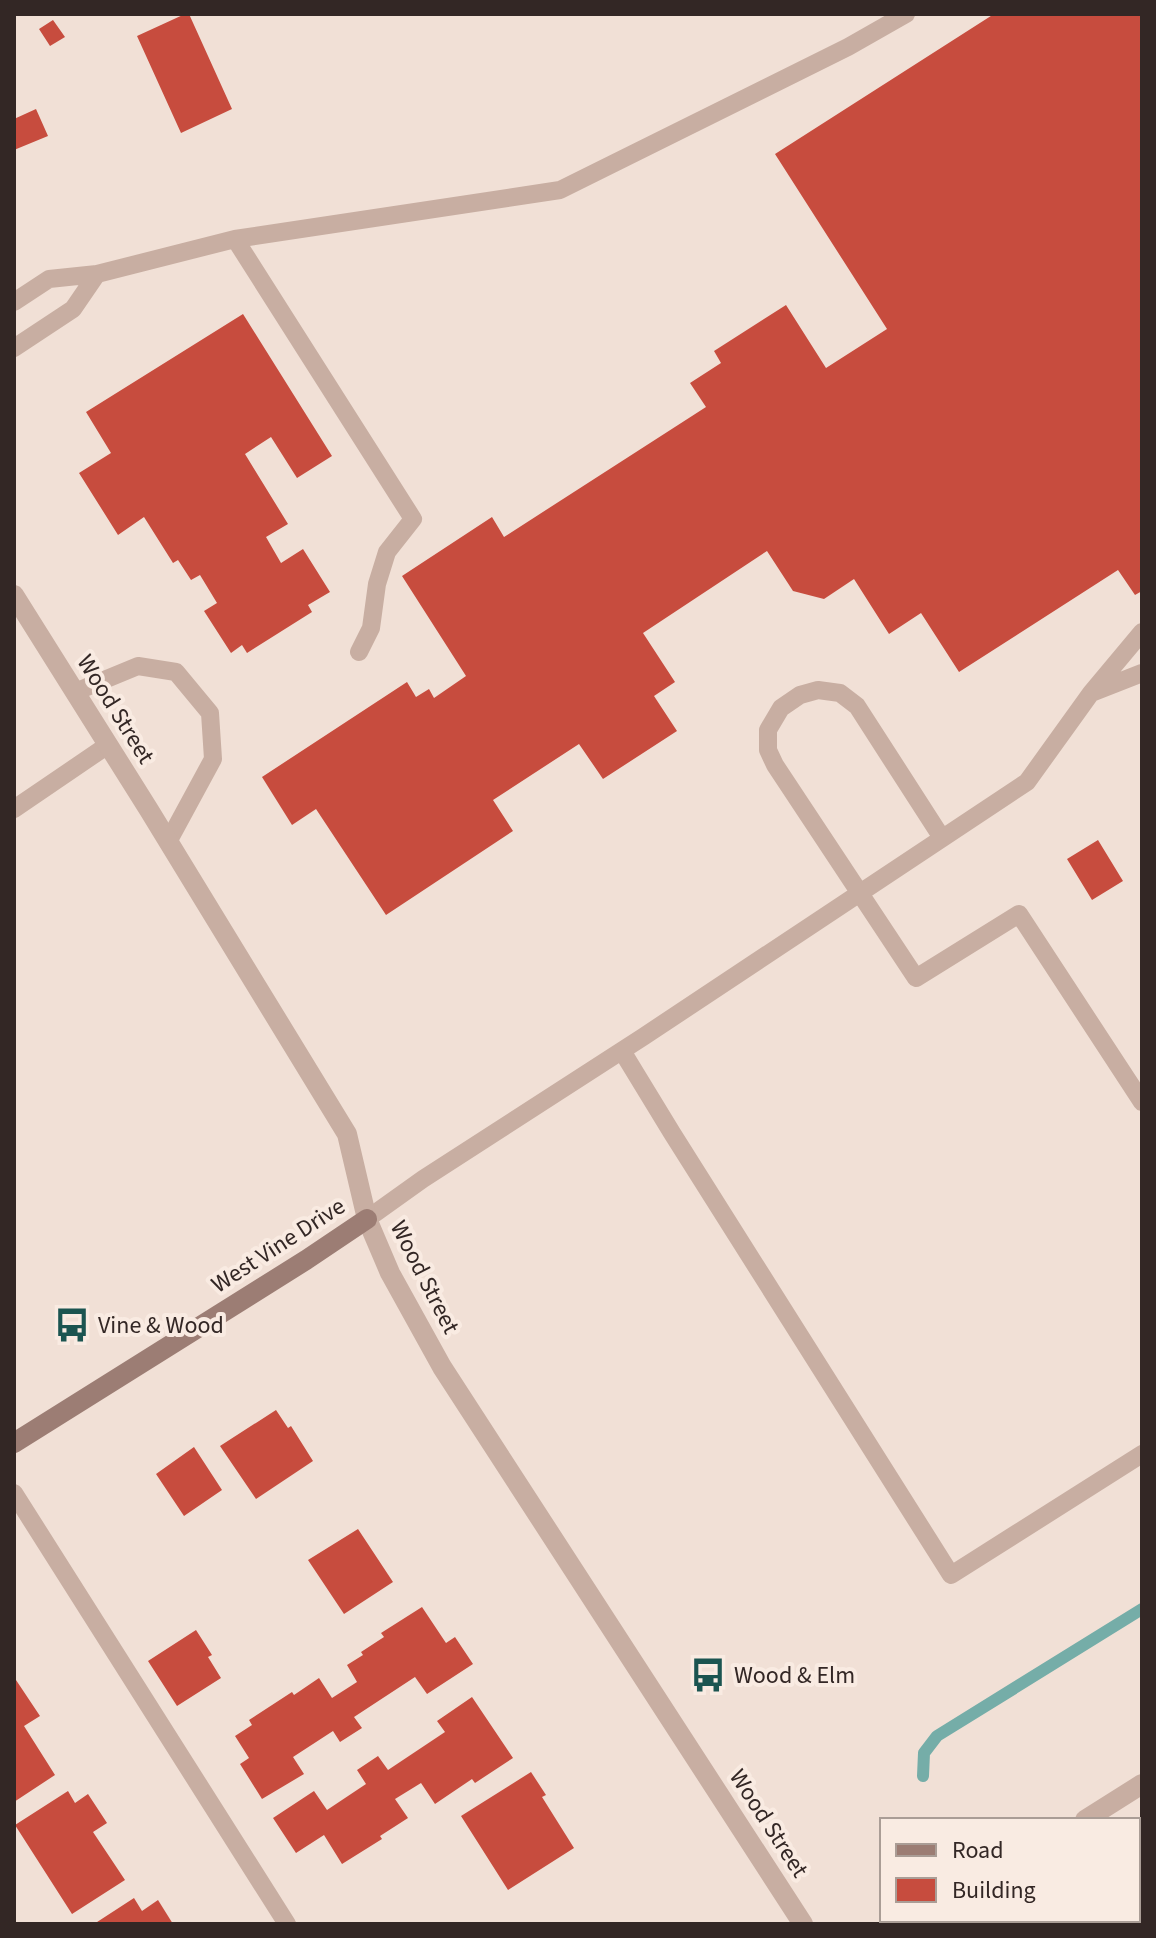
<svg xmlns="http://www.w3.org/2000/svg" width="1156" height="1938" viewBox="0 0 1156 1938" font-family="'Source Sans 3',sans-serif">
<rect width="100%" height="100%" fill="#f1e0d6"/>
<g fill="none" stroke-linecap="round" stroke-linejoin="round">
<path stroke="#75ada8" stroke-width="12" d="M 923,1776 L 924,1753 L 937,1736 L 1142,1609"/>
</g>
<path fill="#c74c3e" d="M 185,14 L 189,14 L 232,109 L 181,133 L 137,36 Z
M 994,14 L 1142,14 L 1142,591 L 1135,595 L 1118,570 L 959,672 L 921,613 L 889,634 L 854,579 L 824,599 L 793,591 L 767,551 L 643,633 L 675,682 L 654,696 L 677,731 L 603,779 L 579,744 L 493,800 L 513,831 L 386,915 L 316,809 L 292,825 L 262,777 L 407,682 L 416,697 L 429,689 L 434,698 L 466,676 L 402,576 L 492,517 L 504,537 L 706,407 L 690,383 L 721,363 L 714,351 L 786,305 L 826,368 L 887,329 L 775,154 Z
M 53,20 L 65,37 L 50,46 L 39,29 Z
M 36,109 L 48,136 L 14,150 L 14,119 Z
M 243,314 L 332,456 L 297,478 L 271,437 L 245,454 L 288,524 L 266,537 L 281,563 L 303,549 L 330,592 L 308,605 L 312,612 L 247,653 L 242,645 L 231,653 L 204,611 L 217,603 L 200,575 L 191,580 L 178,560 L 173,563 L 144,517 L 118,535 L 79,473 L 111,453 L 86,412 Z
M 1098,840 L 1123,881 L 1092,900 L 1067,859 Z
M 276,1410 L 288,1428 L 291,1426 L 313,1461 L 256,1499 L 220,1446 Z
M 194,1447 L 222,1490 L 184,1516 L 156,1474 Z
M 358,1529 L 393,1582 L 344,1614 L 308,1560 Z
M 422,1607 L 446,1643 L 455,1637 L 473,1664 L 427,1694 L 415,1677 L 354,1717 L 362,1728 L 340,1742 L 333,1731 L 293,1757 L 304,1774 L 262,1799 L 240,1764 L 249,1758 L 235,1736 L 252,1725 L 249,1720 L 292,1692 L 294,1695 L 319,1678 L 332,1698 L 357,1682 L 347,1665 L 363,1655 L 361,1652 L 384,1637 L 381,1633 Z
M 196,1630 L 212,1655 L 208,1657 L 221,1678 L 177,1706 L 148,1661 Z
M 14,1677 L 40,1716 L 24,1726 L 55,1775 L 14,1802 Z
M 472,1697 L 513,1758 L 475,1783 L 472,1779 L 435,1804 L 421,1783 L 395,1799 L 408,1818 L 380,1836 L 382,1839 L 342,1864 L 324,1835 L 296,1853 L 273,1818 L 314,1791 L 327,1810 L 366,1784 L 357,1770 L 378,1756 L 388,1770 L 445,1732 L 437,1721 Z
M 531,1772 L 546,1795 L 542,1797 L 574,1848 L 508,1890 L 461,1816 Z
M 68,1791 L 75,1803 L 88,1794 L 107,1823 L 93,1832 L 125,1880 L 72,1914 L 15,1825 Z
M 134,1898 L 142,1911 L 158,1900 L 173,1924 L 94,1924 Z"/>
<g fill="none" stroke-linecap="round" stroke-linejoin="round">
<path stroke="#c8aea2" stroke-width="18" d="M 235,239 L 413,519 L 387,552 L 377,584 L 371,628 L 359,652
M 97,274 L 235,239 L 560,190 L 848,47 L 906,14
M 14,302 L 49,279 L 97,274 L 73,309 L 14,348
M 1142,632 L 1091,693 L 1142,673
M 75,692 L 138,666 L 176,672 L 210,713 L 213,759 L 168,842
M 14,809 L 108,745
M 942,838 L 857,706 L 840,693 L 818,690 L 800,695 L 781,708 L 768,730 L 768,750 L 775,765 L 916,978 L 1019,914 L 1142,1102
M 622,1051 L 672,1133 L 951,1575 L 1142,1454
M 367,1219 L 423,1179 L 643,1037 L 1027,782 L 1091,693
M 14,1493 L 287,1924"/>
<path stroke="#c8aea2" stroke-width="20" d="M 14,595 L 149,810 L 347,1134 L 367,1219 L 390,1273 L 442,1367 L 803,1924
M 1085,1820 L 1142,1784
M 921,1924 L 927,1920"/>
<path stroke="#9c7d74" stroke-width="20" d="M 14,1443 L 306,1260 L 367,1219"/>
</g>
<defs>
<g id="bus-bare" transform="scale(2.76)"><path d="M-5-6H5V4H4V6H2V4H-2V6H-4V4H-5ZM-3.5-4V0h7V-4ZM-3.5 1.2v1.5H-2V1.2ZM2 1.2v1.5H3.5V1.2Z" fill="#1b5450" stroke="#f9ebe2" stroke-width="2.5" paint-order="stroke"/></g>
</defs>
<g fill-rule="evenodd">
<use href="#bus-bare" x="72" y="1325"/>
<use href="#bus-bare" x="708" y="1675"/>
</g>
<g text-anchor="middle" stroke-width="8" stroke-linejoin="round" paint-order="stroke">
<g font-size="24" fill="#332725" stroke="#f9ebe2">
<text transform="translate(116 709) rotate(58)" y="8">Wood Street</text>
<text transform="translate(278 1245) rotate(-33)" y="8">West Vine Drive</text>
<text transform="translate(425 1277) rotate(63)" y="8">Wood Street</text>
<text transform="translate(769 1823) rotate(57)" y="8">Wood Street</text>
</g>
<g font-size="24" fill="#332725" stroke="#f9ebe2" text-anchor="start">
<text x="98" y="1333">Vine &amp; Wood</text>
<text x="734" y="1683">Wood &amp; Elm</text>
</g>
</g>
<rect width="1156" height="1938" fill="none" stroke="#332725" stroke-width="32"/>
<rect x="880" y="1818" width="260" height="104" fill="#f9ebe2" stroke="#aa9d96" stroke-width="2"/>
<rect x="896" y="1844" width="40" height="12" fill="#9c7d74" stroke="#aa9d96" stroke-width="2"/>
<text x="952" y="1858" font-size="24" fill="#332725">Road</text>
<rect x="896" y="1878" width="40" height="24" fill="#c74c3e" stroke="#aa9d96" stroke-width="2"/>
<text x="952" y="1898" font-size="24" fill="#332725">Building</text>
</svg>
